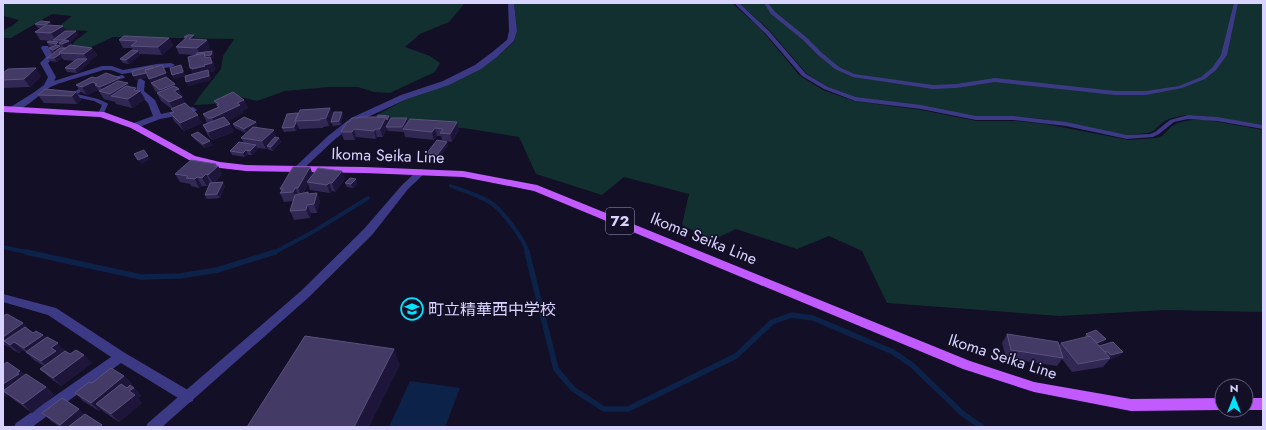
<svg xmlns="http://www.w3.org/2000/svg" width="1266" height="430" viewBox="0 0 1266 430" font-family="Jost,'Noto Sans JP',sans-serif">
<rect width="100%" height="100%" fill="#130f26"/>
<path fill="#12302f" d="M 3,3 L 465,3 L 449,22 L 420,34 L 405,47 L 430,56 L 440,63 L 435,72 L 390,93 L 374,92 L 358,87 L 329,87 L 285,91 L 257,101 L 237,96 L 214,104 L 194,105 L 199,97 L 221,69 L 223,56 L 234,39 L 113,37 L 87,49 L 72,46 L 75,41 L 88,31 L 56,29 L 72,16 L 52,14 L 11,38 L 3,38 L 3,30 L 12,26 L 19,20 L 3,16 Z
M 514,3 L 732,3 L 760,28 L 800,76 L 823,90 L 854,101 L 921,110 L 977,121 L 1016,121 L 1045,124 L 1129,140 L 1156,138 L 1162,136 L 1172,126 L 1177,123 L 1191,120 L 1208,120 L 1263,130 L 1263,312 L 1164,310 L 1060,316 L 887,303 L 862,251 L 829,236 L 797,249 L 736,229 L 713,240 L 682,225 L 689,194 L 624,177 L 602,195 L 536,174 L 519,137 L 464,128 L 421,127 L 417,121 L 375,116 L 407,99 L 498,56 L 514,42 L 517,31 Z
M 739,3 L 1263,3 L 1263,125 L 1205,116 L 1185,115 L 1169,119 L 1163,122 L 1153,131 L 1148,133 L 1126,135 L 1043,119 L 1013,116 L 975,116 L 856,97 L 828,87 L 807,74 L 770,31 Z"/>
<path fill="#0c2248" d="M 410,381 L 460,388 L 445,427 L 389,427 Z"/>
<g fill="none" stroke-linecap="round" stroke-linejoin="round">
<path stroke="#0c2248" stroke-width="4" d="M 451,186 C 464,191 479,195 491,203 C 503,211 524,239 528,253
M 3,247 L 31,253
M 273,253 L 311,233 L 368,198"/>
<path stroke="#0c2248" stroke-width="5.5" d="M 26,252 L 141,277 L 180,276 L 217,270 L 275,252
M 527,252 L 556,369 L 573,389 L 604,409 L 628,409 L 736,356 L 772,322 L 792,315 L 813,318 L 893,352 L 912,365 L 963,414 L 982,427"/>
<path fill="#3d3a85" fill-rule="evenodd" d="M 734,3 L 739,3 L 769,31 L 806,74 L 828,87 L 856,97 L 921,105 L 976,116 L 1014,116 L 1066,122 L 1127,135 L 1150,134 L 1155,132 L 1170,120 L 1188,115 L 1217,117 L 1263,125 L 1263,129 L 1217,121 L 1188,119 L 1174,122 L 1159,134 L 1153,137 L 1127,139 L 1066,126 L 1014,120 L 976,120 L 921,109 L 855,101 L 824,89 L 802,76 L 765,33 Z
M 764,3 L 768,3 L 775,12 L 806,37 L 822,53 L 839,67 L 854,74 L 933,85 L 956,84 L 995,78 L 1115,91 L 1146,91 L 1179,86 L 1201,77 L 1212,68 L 1221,55 L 1234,3 L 1238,3 L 1227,55 L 1216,70 L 1205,79 L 1182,88 L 1146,95 L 1115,95 L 995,82 L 956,88 L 933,89 L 853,77 L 835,69 L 818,55 L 802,39 L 771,14 Z
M 122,75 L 125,77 L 124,78 L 110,82 L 107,80 L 108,79 Z
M 87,84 L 89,85 L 89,87 L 77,94 L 98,99 L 107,103 L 108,104 L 103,115 L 99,115 L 98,114 L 102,105 L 94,101 L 70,96 L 69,95 Z"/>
<path fill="#3d3a85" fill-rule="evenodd" d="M 508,3 L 514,3 L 517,31 L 514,41 L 497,57 L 481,69 L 449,85 L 407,99 L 357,122 L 334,140 L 301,171 L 295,171 L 293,169 L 295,167 L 328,136 L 351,118 L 401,95 L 443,81 L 475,65 L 491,53 L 507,40 L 509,31 Z
M 42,46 L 48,46 L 54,57 L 48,63 L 56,77 L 54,81 L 102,66 L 112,66 L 123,70 L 157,64 L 171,63 L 175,65 L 171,67 L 122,74 L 111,70 L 103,70 C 89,75 59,82 49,88 C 40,94 20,114 9,112 L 8,110 L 9,108 L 33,93 L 44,85 L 48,77 L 40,63 L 46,57 L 41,48 Z
M 138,79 L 141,79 L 145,81 L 144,91 L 155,100 L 161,114 L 193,107 L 197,110 L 193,113 L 160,119 L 134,129 L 131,128 L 130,126 L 131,124 L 153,116 L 148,103 L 136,92 Z
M 3,294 L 56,308 L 125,353 L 193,393 L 194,397 L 193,401 L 188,403 L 183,401 L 121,363 L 32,427 L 14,427 L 16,423 L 111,357 L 48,315 L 3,302 Z"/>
<path fill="#3d3a85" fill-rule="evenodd" d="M 421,169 L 424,170 L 426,172 L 424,174 L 408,189 L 372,235 L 309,297 L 162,427 L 146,427 L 148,423 L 301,291 L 364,229 L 402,185 L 418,170 Z"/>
<path fill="#c25bff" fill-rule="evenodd" d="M 3,106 L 104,112 L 137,124 L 195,156 L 220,162 L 246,165 L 364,167 L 463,171 L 537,185 L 970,361 L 1034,382 L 1131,399 L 1222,398 L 1222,410 L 1131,411 L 1034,392 L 963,369 L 534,191 L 463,177 L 364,173 L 246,171 L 220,168 L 189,160 L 131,128 L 100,117 L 3,112 Z
M 1246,398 L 1263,398 L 1263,410 L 1246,410 Z"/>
</g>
<path fill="#312854" d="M 50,22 L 52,25 L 65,31 L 76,31 L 78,35 L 70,42 L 72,45 L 71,45 L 92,48 L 97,55 L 89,62 L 89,63 L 77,73 L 67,72 L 65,68 L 74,61 L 64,60 L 62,58 L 57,62 L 50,61 L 47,58 L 54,53 L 51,52 L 49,48 L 52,47 L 49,46 L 47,42 L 53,41 L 40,40 L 35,32 L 41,28 L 38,28 L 35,24 Z
M 184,37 L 196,39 L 207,40 L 210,48 L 205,52 L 212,51 L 214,55 L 213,59 L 211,59 L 214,64 L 215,71 L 209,72 L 211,80 L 188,86 L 185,76 L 174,79 L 172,75 L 183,69 L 185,76 L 193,74 L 190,68 L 194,55 L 179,54 L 176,47 L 185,39 Z
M 169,38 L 173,45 L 162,55 L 140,54 L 140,55 L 129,64 L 123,63 L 120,59 L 133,51 L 132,48 L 123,48 L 119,40 Z
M 152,66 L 153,68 L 175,84 L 178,88 L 179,89 L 183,97 L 182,97 L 185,103 L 202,123 L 184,131 L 174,121 L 170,113 L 173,112 L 171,109 L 172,109 L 161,101 L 157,93 L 158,93 L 155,91 L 148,77 L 135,80 Z
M 3,70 L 4,72 L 41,76 L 30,87 L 3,88 Z
M 96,78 L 120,78 L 122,82 L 130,87 L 137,91 L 140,91 L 145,99 L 132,108 L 116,104 L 115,102 L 104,99 L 98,90 L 87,95 L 81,92 L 76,85 Z
M 76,92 L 81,100 L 77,104 L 44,103 L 38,95 Z
M 244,100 L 248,108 L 242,111 L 243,113 L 227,121 L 234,132 L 212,140 L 207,134 L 203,125 L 208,123 L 207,123 L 203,114 L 218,108 L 214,101 Z
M 330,108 L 333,116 L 329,126 L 323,127 L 323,128 L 299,129 L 298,126 L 296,131 L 284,132 L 282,128 L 298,113 Z
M 343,116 L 341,125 L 333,126 L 331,122 Z
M 407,118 L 408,121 L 459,130 L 452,142 L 444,141 L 448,146 L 438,159 L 428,157 L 427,153 L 442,141 L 441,136 L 437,136 L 434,140 L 405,137 L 404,132 L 388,131 L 387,129 L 383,137 L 377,137 L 376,139 L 356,137 L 355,140 L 344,140 L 341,132 L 349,122 Z
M 256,122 L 257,126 L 256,127 L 277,138 L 279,138 L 281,142 L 273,151 L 269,150 L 267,148 L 266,149 L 258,148 L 258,149 L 252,155 L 248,155 L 245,157 L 232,155 L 230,151 L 244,143 L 241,138 L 246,133 L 235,128 L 233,124 Z
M 191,135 L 213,145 L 205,148 L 194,139 Z
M 217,166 L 218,166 L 222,174 L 214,183 L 225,186 L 220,198 L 207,199 L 205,195 L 210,183 L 207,186 L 202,186 L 199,188 L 191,186 L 190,184 L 180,182 L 175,174 Z
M 313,174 L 345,179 L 335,192 L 332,191 L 330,193 L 310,190 L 308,184 L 303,194 L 308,192 L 309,194 L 317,193 L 320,201 L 317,213 L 311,213 L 310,218 L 294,220 L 290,211 L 293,201 L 284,202 L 280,193 L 282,191 L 280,189 Z
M 356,179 L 357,184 L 353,188 L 347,187 L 345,183 Z
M 3,316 L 23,323 L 29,330 L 33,333 L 43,335 L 46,338 L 70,354 L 92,363 L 61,386 L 49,377 L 40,369 L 44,366 L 34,360 L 27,353 L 23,350 L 19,353 L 13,350 L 10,347 L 9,347 L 3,344 Z
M 1007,334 L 1059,345 L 1061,343 L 1084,338 L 1086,334 L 1106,339 L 1102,343 L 1098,345 L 1099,346 L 1123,352 L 1119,356 L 1110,359 L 1103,367 L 1072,372 L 1062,359 L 1057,366 L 1006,358 L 1002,343 Z
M 3,362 L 4,364 L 20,371 L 25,375 L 46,387 L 54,395 L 32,413 L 13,399 L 8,395 L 6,397 L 3,395 Z
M 124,376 L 132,384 L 130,385 L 134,388 L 141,396 L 138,398 L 142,403 L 119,422 L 104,412 L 101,409 L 99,411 L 83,401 L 75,393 L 92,383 Z
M 42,413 L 85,414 L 103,427 L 60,427 L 51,421 Z"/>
<path fill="#1d163a" d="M 50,22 L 52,26 L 46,29 L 44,25 Z
M 63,26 L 67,34 L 56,40 L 51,33 Z
M 76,31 L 78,35 L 70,42 L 72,45 L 64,48 L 62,44 L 65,43 L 64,40 Z
M 194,35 L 197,43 L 189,39 Z
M 169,38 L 173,45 L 162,55 L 158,47 Z
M 207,40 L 210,48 L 204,53 L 212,51 L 214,55 L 213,59 L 211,59 L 214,64 L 215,71 L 209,72 L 211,80 L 188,86 L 186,82 L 194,76 L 190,68 L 204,65 L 197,48 Z
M 58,42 L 60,46 L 58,47 L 60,46 L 63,50 L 55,53 L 53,50 L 58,47 L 56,44 Z
M 92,48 L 97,55 L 89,62 L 89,63 L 77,73 L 75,69 L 87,59 L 84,54 Z
M 138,51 L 140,55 L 129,64 L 126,60 Z
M 60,54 L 62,58 L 57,62 L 54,58 Z
M 181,65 L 185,76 L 174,79 L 172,75 Z
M 152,66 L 156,75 L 135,80 L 133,76 Z
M 36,68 L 41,76 L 30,87 L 24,79 Z
M 166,73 L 170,81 L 151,83 L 149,79 Z
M 120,78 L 124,86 L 128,83 L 133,91 L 111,96 L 110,94 L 103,92 L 100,87 Z
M 93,82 L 98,90 L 87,95 L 82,87 Z
M 175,84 L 178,89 L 179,89 L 183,97 L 182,97 L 186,105 L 174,110 L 169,102 L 165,98 L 160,90 Z
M 136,88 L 138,92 L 140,91 L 145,99 L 132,108 L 128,99 L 134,90 Z
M 76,92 L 81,100 L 77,104 L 72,96 Z
M 244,100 L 248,108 L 242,111 L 243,113 L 216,126 L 212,118 L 237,103 Z
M 330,108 L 333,116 L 329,126 L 326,118 Z
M 342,112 L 343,116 L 341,125 L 339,121 Z
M 198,115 L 202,123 L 184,131 L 180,123 Z
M 389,116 L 390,120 L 386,127 L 387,129 L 383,137 L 380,129 L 386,117 Z
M 407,118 L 408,122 L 403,129 L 402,127 Z
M 256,122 L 257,126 L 246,133 L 244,129 Z
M 296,122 L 298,126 L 296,131 L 294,127 Z
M 457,122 L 459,130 L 452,142 L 450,134 Z
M 230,124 L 234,132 L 212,140 L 208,132 Z
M 435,128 L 437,136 L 434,140 L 432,132 Z
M 354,129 L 356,137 L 355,140 L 352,132 Z
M 375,129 L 377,137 L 376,139 L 374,131 Z
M 274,130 L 277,138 L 267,146 L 267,148 L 266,149 L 262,141 Z
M 279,138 L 281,142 L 273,151 L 271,147 Z
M 210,141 L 213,145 L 205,148 L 203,144 Z
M 447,142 L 448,146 L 438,159 L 437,155 Z
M 256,145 L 258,149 L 252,155 L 250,151 Z
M 246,150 L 248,155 L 245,157 L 243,153 Z
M 148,156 L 150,160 L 141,164 L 138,160 Z
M 216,164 L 217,167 L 218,166 L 222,174 L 213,183 L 208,175 Z
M 310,167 L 313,175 L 307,182 L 308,184 L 301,196 L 298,188 Z
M 342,171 L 345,179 L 335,192 L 332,183 Z
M 206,174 L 210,183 L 207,186 L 202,178 Z
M 197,177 L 202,186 L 199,188 L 195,179 Z
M 356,179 L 357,184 L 353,188 L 351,184 Z
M 223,182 L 225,186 L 220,198 L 217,194 Z
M 329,183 L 332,191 L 330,193 L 327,185 Z
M 295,188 L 299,196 L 297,200 L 293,192 Z
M 317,193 L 320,201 L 317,213 L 314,204 Z
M 307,205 L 311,213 L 310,218 L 306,210 Z
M 23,323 L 31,332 L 15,343 L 23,350 L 19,353 L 10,345 L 4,341 L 10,347 L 9,347 L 3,342 L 3,337 Z
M 43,335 L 51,343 L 31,355 L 24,348 Z
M 1106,339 L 1102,343 L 1093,347 L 1097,343 Z
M 58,343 L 65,352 L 49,369 L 41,361 L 51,348 Z
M 394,349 L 400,365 L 369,427 L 354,427 Z
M 1123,352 L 1119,356 L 1108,359 L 1111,355 Z
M 84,355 L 92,363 L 61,386 L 53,378 Z
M 20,371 L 29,379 L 3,391 L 8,395 L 6,397 L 3,394 L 3,384 Z
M 124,376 L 132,384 L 103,408 L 96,404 L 101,409 L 99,411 L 91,403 Z
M 46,387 L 54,395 L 32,413 L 23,404 Z
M 134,388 L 141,396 L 138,398 L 142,403 L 119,422 L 111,414 L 129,391 Z
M 79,409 L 88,417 L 75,427 L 62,427 L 60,425 Z"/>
<path fill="#433a66" stroke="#5a527e" d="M 41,21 L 50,22 L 44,25 L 35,24 Z
M 46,25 L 63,26 L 51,33 L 35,32 Z
M 65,31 L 76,31 L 64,40 L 53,40 Z
M 188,35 L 194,35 L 189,39 L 207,40 L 197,48 L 176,47 L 187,37 L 184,37 Z
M 124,36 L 169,38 L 158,47 L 131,46 L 137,41 L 119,40 Z
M 65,40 L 69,41 L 62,44 L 59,43 Z
M 49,41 L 58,42 L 56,44 L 47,42 Z
M 57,45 L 60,46 L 53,50 L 49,48 Z
M 70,45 L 92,48 L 84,54 L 59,53 Z
M 60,48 L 66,48 L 59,53 L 60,54 L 54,58 L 47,58 Z
M 132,50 L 138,51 L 126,60 L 120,59 Z
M 212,51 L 211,55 L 205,56 L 204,53 L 196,55 L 197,53 Z
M 204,53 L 205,58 L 210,57 L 212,63 L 204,65 L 205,66 L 192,69 L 192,68 L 190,68 L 188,57 Z
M 77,59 L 87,59 L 75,69 L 65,68 Z
M 162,65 L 166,73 L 149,79 L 145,70 Z
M 181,65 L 183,72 L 172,75 L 170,68 Z
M 152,66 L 153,68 L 145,70 L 146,73 L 133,76 L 132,71 Z
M 36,68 L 24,79 L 3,80 L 3,73 L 8,69 Z
M 208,70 L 209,76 L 186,82 L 185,76 Z
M 106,73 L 120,78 L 100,87 L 95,85 L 97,84 L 93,82 L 82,87 L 76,85 L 92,77 L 96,78 Z
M 166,77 L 175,84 L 160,90 L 151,83 Z
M 118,81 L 128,83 L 110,94 L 99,91 Z
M 126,86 L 136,88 L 134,90 L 140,91 L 128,99 L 111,96 Z
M 174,86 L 179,89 L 174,91 L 182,97 L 169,102 L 157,93 Z
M 45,89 L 76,92 L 72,96 L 38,95 Z
M 233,92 L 244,100 L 237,103 L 240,105 L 212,118 L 208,118 L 203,114 L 219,107 L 217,105 L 219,104 L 214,101 Z
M 185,103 L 198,115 L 180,123 L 170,113 L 174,112 L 171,109 Z
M 330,108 L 326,118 L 320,119 L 320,120 L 295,121 L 300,110 Z
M 334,112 L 342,112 L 339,121 L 331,122 Z
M 298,113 L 295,121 L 296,122 L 294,127 L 282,128 L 287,114 Z
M 378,115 L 389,116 L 387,120 L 386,117 L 377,117 Z
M 224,117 L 230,124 L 208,132 L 203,125 Z
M 244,117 L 256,122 L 244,129 L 233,124 Z
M 359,117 L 386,117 L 380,129 L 375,129 L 374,131 L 354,129 L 352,132 L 341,132 L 347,122 L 349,122 L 352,118 L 358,118 Z
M 391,118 L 407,118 L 402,127 L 386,127 Z
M 410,119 L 457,122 L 450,134 L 440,133 L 443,129 L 435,128 L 432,132 L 403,129 Z
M 253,127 L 274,130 L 262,141 L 241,138 Z
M 198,132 L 210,141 L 203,144 L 191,135 Z
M 275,137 L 279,138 L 271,147 L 267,146 Z
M 437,140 L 447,142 L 437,155 L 427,153 Z
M 239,142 L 256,145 L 250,151 L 246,150 L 243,153 L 230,151 Z
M 144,150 L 148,156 L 138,160 L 134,154 Z
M 191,160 L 216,164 L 214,166 L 218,166 L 208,175 L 206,174 L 202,178 L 197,177 L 195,179 L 186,178 L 188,176 L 175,174 Z
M 293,167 L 310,167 L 298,188 L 295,188 L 293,192 L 280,193 L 283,189 L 280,189 Z
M 318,168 L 342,171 L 332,183 L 329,183 L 327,185 L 307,182 Z
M 350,178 L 356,179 L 351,184 L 345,183 Z
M 223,182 L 217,194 L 205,195 L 210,183 Z
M 308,192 L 308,194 L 317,193 L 314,204 L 307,205 L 306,210 L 290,211 L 295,195 Z
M 7,314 L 23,323 L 3,337 L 3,316 Z
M 25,327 L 33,333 L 36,331 L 43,335 L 24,348 L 14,342 L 10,345 L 4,341 Z
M 1096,330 L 1106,339 L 1097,343 L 1090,336 L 1089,337 L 1086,334 Z
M 1007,334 L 1058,342 L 1063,358 L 1011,350 Z
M 305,336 L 394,349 L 354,427 L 247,427 Z
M 1090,336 L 1110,358 L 1078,364 L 1061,343 Z
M 47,337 L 58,343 L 51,348 L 56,351 L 41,361 L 26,352 Z
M 1113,342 L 1123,352 L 1111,355 L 1108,352 L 1105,352 L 1099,346 Z
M 76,350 L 84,355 L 53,378 L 40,369 L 65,351 L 70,354 Z
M 7,362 L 20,371 L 17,373 L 19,374 L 3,384 L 3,365 Z
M 111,368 L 124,376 L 91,403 L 75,393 L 89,382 L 92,383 Z
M 26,374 L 46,387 L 23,404 L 3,391 Z
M 121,384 L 127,388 L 130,385 L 134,388 L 129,391 L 135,395 L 111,414 L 96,404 Z
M 62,398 L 79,409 L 60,425 L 42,413 Z
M 85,414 L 102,425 L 100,427 L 68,427 Z"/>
<defs>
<g id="school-ring" transform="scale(1.15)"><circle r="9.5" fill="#130f26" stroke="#00e5ff" stroke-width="1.5"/><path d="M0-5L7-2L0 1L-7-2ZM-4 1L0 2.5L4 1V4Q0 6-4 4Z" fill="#00e5ff"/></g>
</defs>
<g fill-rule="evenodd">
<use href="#school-ring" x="412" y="309"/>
</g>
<g text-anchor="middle" stroke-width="3" stroke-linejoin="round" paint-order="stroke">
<rect fill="#130f26" stroke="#9e99be" stroke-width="1" x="606" y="208" width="28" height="26" rx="3"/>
<g font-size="15" font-weight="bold" fill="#d9d4ff">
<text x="620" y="226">72</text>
</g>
<g font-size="16" fill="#d9d4ff" stroke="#130f26">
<text transform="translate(388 155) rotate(2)" y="6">Ikoma Seika Line</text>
<text transform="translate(704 238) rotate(22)" y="6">Ikoma Seika Line</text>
<text transform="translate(1003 356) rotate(18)" y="6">Ikoma Seika Line</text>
</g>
<g font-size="16" fill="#d9d4ff" stroke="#130f26" text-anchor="start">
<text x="428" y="315">町立精華西中学校</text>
</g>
</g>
<rect width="1266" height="430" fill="none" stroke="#d9d4ff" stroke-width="8"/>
<g transform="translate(1234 398)"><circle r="19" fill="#130f26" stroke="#625e7d"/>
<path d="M0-3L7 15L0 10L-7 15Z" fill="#00e5ff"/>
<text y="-6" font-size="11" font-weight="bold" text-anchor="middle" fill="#d9d4ff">N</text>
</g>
</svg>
